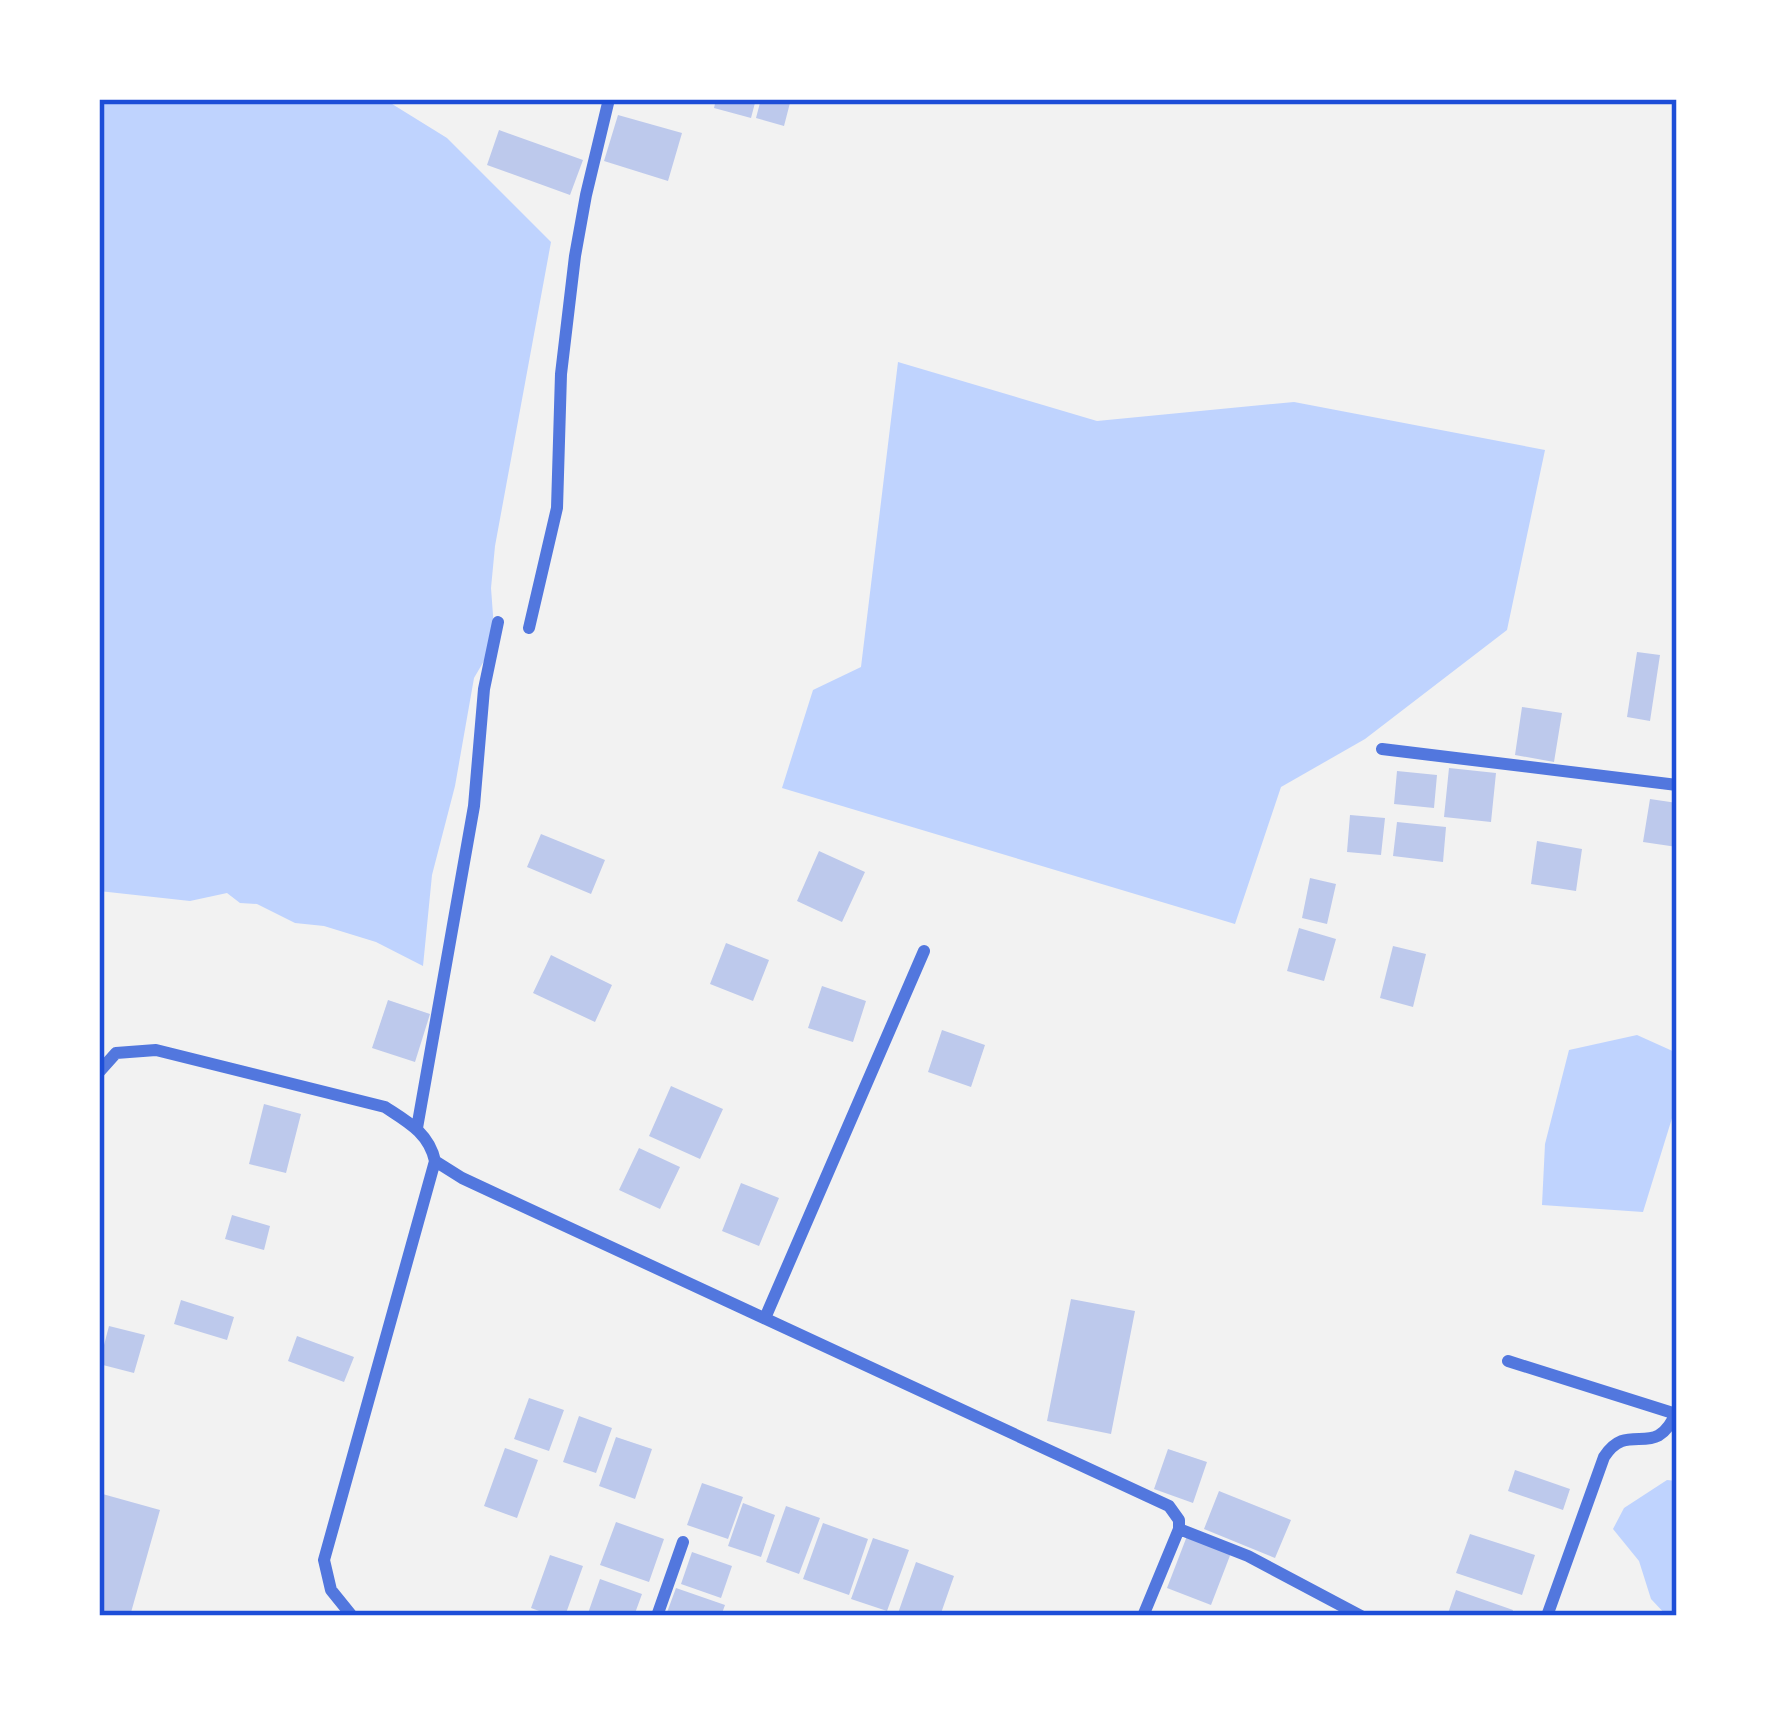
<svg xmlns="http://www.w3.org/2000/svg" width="1776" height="1715" viewBox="0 0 1776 1715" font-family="'Fira Sans',sans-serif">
<rect width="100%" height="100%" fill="#f2f2f2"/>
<path fill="#bfd3fe" d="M 99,99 L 384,99 L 447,138 L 551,242 L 495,546 L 491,588 L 495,642 L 474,678 L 455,786 L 432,875 L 423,966 L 376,942 L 324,926 L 295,923 L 257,904 L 240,903 L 227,893 L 190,901 L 99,891 Z
M 898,362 L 1097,421 L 1294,402 L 1545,450 L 1507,630 L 1365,739 L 1281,787 L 1235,924 L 782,788 L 813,690 L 861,667 Z
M 1637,1035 L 1677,1053 L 1677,1102 L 1643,1212 L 1542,1205 L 1545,1144 L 1569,1050 Z
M 1667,1480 L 1677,1481 L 1677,1616 L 1667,1616 L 1651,1599 L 1639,1561 L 1613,1529 L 1624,1508 Z"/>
<path fill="#bdc9ec" d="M 716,99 L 756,99 L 751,118 L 714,108 Z
M 761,99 L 791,99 L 784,126 L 756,118 Z
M 618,115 L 682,133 L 668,181 L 604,161 Z
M 499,130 L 583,160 L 570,195 L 487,165 Z
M 1637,652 L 1660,655 L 1650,721 L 1627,717 Z
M 1522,707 L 1562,713 L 1554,762 L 1515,755 Z
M 1449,768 L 1496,773 L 1491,822 L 1444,817 Z
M 1397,771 L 1437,775 L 1434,808 L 1394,804 Z
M 1650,799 L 1677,803 L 1677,847 L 1643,842 Z
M 1350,815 L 1385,818 L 1381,855 L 1347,852 Z
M 1397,822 L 1446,827 L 1443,862 L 1393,856 Z
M 541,834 L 605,860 L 591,894 L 527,867 Z
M 1537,841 L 1582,849 L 1576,891 L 1531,884 Z
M 819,851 L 865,872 L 842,922 L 797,901 Z
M 1310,878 L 1336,884 L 1327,924 L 1302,918 Z
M 1299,928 L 1336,939 L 1324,981 L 1287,971 Z
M 726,943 L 769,960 L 753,1001 L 710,984 Z
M 1393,946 L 1426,954 L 1413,1007 L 1380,998 Z
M 551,955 L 612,985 L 595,1022 L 533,993 Z
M 822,986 L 866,1001 L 853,1042 L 808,1028 Z
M 388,1000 L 430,1014 L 415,1062 L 372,1048 Z
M 942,1030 L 985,1045 L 971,1087 L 928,1072 Z
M 671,1086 L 723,1109 L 700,1159 L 649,1136 Z
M 264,1104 L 301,1114 L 286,1173 L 249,1164 Z
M 639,1148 L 680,1167 L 660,1209 L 619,1190 Z
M 741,1183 L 779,1198 L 759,1246 L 722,1231 Z
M 232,1215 L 270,1226 L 264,1250 L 225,1239 Z
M 1071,1299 L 1135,1311 L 1111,1434 L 1047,1421 Z
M 181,1300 L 234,1317 L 227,1340 L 174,1324 Z
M 109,1326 L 145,1335 L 134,1373 L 99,1364 Z
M 297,1336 L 354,1357 L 344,1382 L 288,1361 Z
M 529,1398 L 564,1410 L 549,1451 L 514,1439 Z
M 579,1416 L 612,1428 L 596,1473 L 563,1462 Z
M 616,1437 L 652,1449 L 635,1499 L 599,1486 Z
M 505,1448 L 538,1460 L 517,1518 L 484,1506 Z
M 1168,1449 L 1207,1462 L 1193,1503 L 1154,1489 Z
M 1515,1470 L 1570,1489 L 1563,1510 L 1508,1491 Z
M 702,1483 L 743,1497 L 728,1539 L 687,1525 Z
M 1219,1491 L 1291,1520 L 1275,1558 L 1204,1529 Z
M 99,1493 L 160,1510 L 130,1616 L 99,1610 Z
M 743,1503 L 775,1515 L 761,1557 L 728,1546 Z
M 786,1506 L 820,1518 L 799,1574 L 766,1562 Z
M 616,1522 L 664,1539 L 649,1582 L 600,1565 Z
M 823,1523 L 868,1539 L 849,1595 L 803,1579 Z
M 1470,1534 L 1535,1555 L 1522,1595 L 1456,1573 Z
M 1187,1536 L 1231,1553 L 1211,1605 L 1167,1588 Z
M 873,1538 L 909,1550 L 887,1611 L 851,1599 Z
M 692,1552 L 732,1566 L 721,1598 L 681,1584 Z
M 550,1555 L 583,1566 L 565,1616 L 553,1616 L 531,1608 Z
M 916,1562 L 954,1576 L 940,1616 L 897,1616 Z
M 600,1579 L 642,1594 L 634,1616 L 587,1616 Z
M 676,1588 L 725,1605 L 721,1616 L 666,1615 Z
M 1456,1590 L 1513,1610 L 1511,1616 L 1447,1616 Z"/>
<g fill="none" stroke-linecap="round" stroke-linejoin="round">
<path stroke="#5277de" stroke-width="12" d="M 529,628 L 557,508 L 561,374 L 575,256 L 586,195 L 609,99
M 1382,749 L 1677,785
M 99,1072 L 116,1053 L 156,1050 L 385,1107 C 408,1122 429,1133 435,1161 L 462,1178 L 1169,1506 L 1179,1520 L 1179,1529 L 1143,1616
M 417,1128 L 474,806 L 484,689 L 498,622
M 765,1318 L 924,951
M 1508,1361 L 1676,1414
M 1179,1529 L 1248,1556 L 1361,1616
M 352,1616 L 331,1590 L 324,1560 L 435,1161
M 657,1616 L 683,1542
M 1547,1616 L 1604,1457 C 1629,1418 1655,1463 1677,1411"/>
</g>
<rect width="1776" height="1715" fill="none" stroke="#ffffff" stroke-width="204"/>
<rect x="102" y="102" width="1572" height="1511" fill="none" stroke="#1d4ed8" stroke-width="4.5"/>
</svg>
